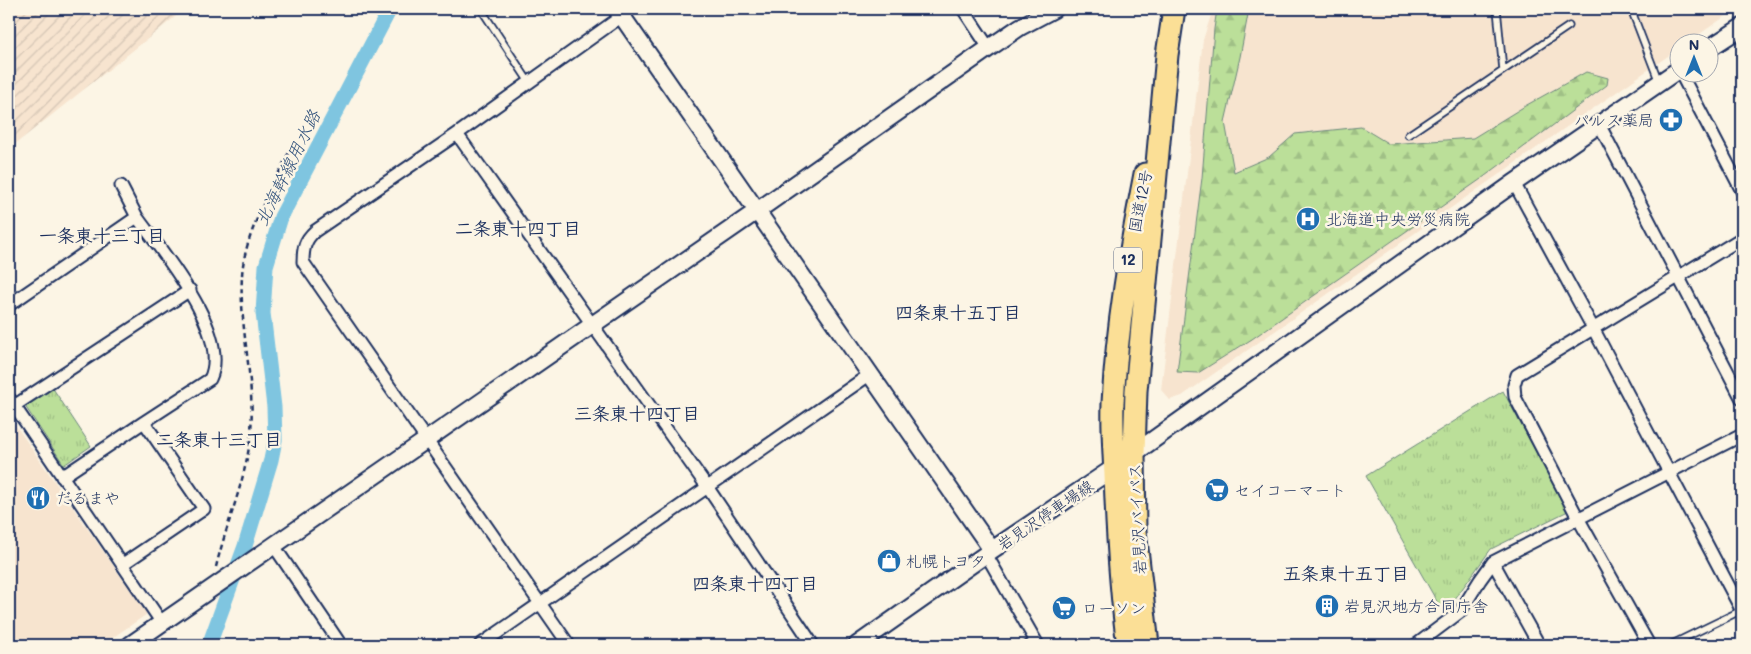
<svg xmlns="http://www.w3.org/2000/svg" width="1751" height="654" viewBox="0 0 1751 654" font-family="Mali,'Klee One',sans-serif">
<defs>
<pattern id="industrial-furrows" width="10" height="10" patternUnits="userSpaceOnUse" patternTransform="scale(1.25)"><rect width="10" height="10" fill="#f7e4cf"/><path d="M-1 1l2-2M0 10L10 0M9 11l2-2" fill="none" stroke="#d3c4b4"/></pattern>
<pattern id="grass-tufts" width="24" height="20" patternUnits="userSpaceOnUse" patternTransform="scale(1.25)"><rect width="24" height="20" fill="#bbdf99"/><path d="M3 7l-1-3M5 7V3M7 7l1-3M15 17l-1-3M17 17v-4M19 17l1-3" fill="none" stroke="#a0c086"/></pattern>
<pattern id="forest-firs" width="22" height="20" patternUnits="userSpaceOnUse" patternTransform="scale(1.25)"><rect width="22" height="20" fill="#bbdf99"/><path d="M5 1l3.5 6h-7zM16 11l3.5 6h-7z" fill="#a0c086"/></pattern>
</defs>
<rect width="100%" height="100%" fill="#fcf5e5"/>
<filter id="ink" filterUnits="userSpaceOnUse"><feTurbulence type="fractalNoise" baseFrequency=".02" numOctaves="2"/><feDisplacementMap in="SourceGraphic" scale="10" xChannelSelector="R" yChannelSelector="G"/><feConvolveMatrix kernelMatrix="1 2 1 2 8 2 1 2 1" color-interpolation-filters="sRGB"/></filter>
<g filter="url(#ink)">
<path fill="#f7e4cf" d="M 1213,9 L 1736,9 L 1688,42 L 1678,42 L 1678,49 L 1182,396 L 1170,400 L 1161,390 L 1203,40 Z
M 9,416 L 147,614 L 102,645 L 9,645 Z"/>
<path fill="url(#industrial-furrows)" d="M 9,9 L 185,9 L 9,149 Z"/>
<path fill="url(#grass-tufts)" stroke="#6b877c" d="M 52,387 L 91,446 L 64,465 L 25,406 Z
M 1503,391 L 1568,511 L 1491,549 L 1444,614 L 1366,476 Z"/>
<path fill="url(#forest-firs)" stroke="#6b877c" d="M 1217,9 L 1249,9 L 1240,57 L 1225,122 L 1234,172 L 1269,157 L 1295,134 L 1361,127 L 1389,144 L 1473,138 L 1525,106 L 1586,72 L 1608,78 L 1607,85 L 1481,179 L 1252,339 L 1198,373 L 1177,372 L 1202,178 L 1214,29 Z"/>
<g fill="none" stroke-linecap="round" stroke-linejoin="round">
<path stroke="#7fc5e0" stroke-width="15" d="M 209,645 L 245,546 L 271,460 L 275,440 L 274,407 L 263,313 L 266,266 L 281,217 L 390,9"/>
<g stroke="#1b2f5e" stroke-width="9">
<path id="lane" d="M 481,9 L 529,82
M 1497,9 L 1503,70
M 1631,9 L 1659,82
M 1408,135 L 1569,26
M 1026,645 L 1035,639
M 1670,645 L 1742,610"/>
</g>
<g stroke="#1b2f5e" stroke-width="15">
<path id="street" d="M 963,9 L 989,48
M 1680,72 L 1742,191
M 1599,124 L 1742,399
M 457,134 L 708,488 L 813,645
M 1514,183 L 1593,328 L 1742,611
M 121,186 L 137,217
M 9,305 L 137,217 C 162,252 232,334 210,379 L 144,422 L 204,509 L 123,564
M 9,398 L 162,623
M 14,406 L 190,290
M 62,477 L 144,422
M 274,546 L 341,645
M 986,554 L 1038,645
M 1493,562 L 1539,645
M 480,645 L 869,375
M 569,645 L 303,262 C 303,248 305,240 315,231 L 457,134 L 622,16
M 1416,645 L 1460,612 L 1480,580 L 1493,562 L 1742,435
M 1649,645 L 1578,518 L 1515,397 L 1514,385 L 1517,375 L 1742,238"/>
</g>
<g stroke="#1b2f5e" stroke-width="20">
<path id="secondary" d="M 617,9 L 992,550
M 1708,49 L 1742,27
M 130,645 L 757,211 L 989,48 L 1020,27 L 1054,9
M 857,645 L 992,550 L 1115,467 L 1514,183 L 1678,70"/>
</g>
<g stroke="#1b2f5e" stroke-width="25">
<path id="highway" d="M 1128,645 C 1120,588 1117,532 1115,475 C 1114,451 1112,427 1113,403 C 1117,325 1130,250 1145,174
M 1148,645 L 1135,531 L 1134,453 L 1136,391 L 1167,55 L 1174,9"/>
</g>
<path stroke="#1b2f5e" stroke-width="2.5" stroke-dasharray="5 4" stroke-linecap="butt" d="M 1697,72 L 1697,73
M 216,567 C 227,521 247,478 251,431 C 255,379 239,328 242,276 C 244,233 274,185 292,146"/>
<use href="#lane" stroke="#fcf5e5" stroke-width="5.5"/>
<use href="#street" stroke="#fcf5e5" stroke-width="11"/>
<use href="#secondary" stroke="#fcf5e5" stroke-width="16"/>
<use href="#highway" stroke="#fbdf96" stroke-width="21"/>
</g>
</g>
<defs>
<g id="pharmacy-disc" transform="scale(1.25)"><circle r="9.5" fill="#1f6fb2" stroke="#fcf5e5"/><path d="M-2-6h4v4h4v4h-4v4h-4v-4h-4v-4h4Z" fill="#fff"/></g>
<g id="hospital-disc" transform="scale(1.25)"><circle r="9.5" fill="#1f6fb2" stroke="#fcf5e5"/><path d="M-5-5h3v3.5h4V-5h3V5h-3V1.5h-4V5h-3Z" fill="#fff"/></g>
<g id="supermarket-disc" transform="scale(1.25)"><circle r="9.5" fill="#1f6fb2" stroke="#fcf5e5"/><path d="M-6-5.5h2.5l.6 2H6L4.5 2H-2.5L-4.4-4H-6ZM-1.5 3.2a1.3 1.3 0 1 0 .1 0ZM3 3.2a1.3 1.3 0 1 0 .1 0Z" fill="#fff"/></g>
<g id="restaurant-disc" transform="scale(1.25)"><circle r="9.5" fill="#1f6fb2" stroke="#fcf5e5"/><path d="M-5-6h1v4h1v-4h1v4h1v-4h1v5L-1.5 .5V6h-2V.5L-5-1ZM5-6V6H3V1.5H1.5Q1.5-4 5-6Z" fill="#fff"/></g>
<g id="shop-disc" transform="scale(1.25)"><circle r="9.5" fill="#1f6fb2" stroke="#fcf5e5"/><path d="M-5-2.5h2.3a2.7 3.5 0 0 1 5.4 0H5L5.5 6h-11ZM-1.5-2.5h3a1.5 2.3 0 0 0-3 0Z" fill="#fff"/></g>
<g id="building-disc" transform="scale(1.25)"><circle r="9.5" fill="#1f6fb2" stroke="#fcf5e5"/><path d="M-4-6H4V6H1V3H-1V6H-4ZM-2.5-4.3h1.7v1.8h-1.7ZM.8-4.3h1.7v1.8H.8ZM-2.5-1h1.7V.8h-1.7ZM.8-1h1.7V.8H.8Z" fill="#fff"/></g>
</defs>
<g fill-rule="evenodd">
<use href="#pharmacy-disc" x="1671" y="120"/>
<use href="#hospital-disc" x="1308" y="219"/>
<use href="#supermarket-disc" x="1217" y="490"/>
<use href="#restaurant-disc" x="38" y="498"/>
<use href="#shop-disc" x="889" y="561"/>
<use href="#building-disc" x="1327" y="606"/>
<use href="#supermarket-disc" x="1064" y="608"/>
</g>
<g text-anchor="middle" stroke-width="5" stroke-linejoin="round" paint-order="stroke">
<rect fill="#fcf5e5" stroke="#5e6a86" stroke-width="1" x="1114" y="247.5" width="28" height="25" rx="4"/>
<g font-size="15" font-weight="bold" fill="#1b2f5e">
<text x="1128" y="265">12</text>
</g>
<g font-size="16" fill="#1b2f5e" stroke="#fcf5e5" text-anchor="start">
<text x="1654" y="126" text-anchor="end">パルス薬局</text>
<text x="1326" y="225">北海道中央労災病院</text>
<text x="1234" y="496">セイコーマート</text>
<text x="56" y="504">だるまや</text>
<text x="906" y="567">札幌トヨタ</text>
<text x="1344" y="612">岩見沢地方合同庁舎</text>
<text x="1082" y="614">ローソン</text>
</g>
<g font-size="16" fill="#1b2f5e" stroke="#fcf5e5">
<text transform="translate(1140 201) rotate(-79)" y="6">国道12号</text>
<text transform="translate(1045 515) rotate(-34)" y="6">岩見沢停車場線</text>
<text transform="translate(1137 519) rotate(-93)" y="6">岩見沢バイパス</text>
</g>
<g font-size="18" font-style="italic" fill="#34547e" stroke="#fcf5e5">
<text transform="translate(288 168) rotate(-64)" y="6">北海幹線用水路</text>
</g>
<g font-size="18" font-weight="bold" fill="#1b2f5e" stroke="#fcf5e5">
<text x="518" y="235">二条東十四丁目</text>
<text x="102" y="242">一条東十三丁目</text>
<text x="958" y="319">四条東十五丁目</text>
<text x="637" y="420">三条東十四丁目</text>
<text x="219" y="446">二条東十三丁目</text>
<text x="1346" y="580">五条東十五丁目</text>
<text x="755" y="590">四条東十四丁目</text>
</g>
</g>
<rect width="1751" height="654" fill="none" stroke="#fcf5e5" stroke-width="30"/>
<rect x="15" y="15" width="1721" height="624" fill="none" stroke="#1b2f5e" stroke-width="2" filter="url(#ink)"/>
<g transform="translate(1694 58)"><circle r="24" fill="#fcf5e5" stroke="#a2a6af"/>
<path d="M0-4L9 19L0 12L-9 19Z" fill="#1f6fb2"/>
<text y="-8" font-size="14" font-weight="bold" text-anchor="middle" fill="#1b2f5e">N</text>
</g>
</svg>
